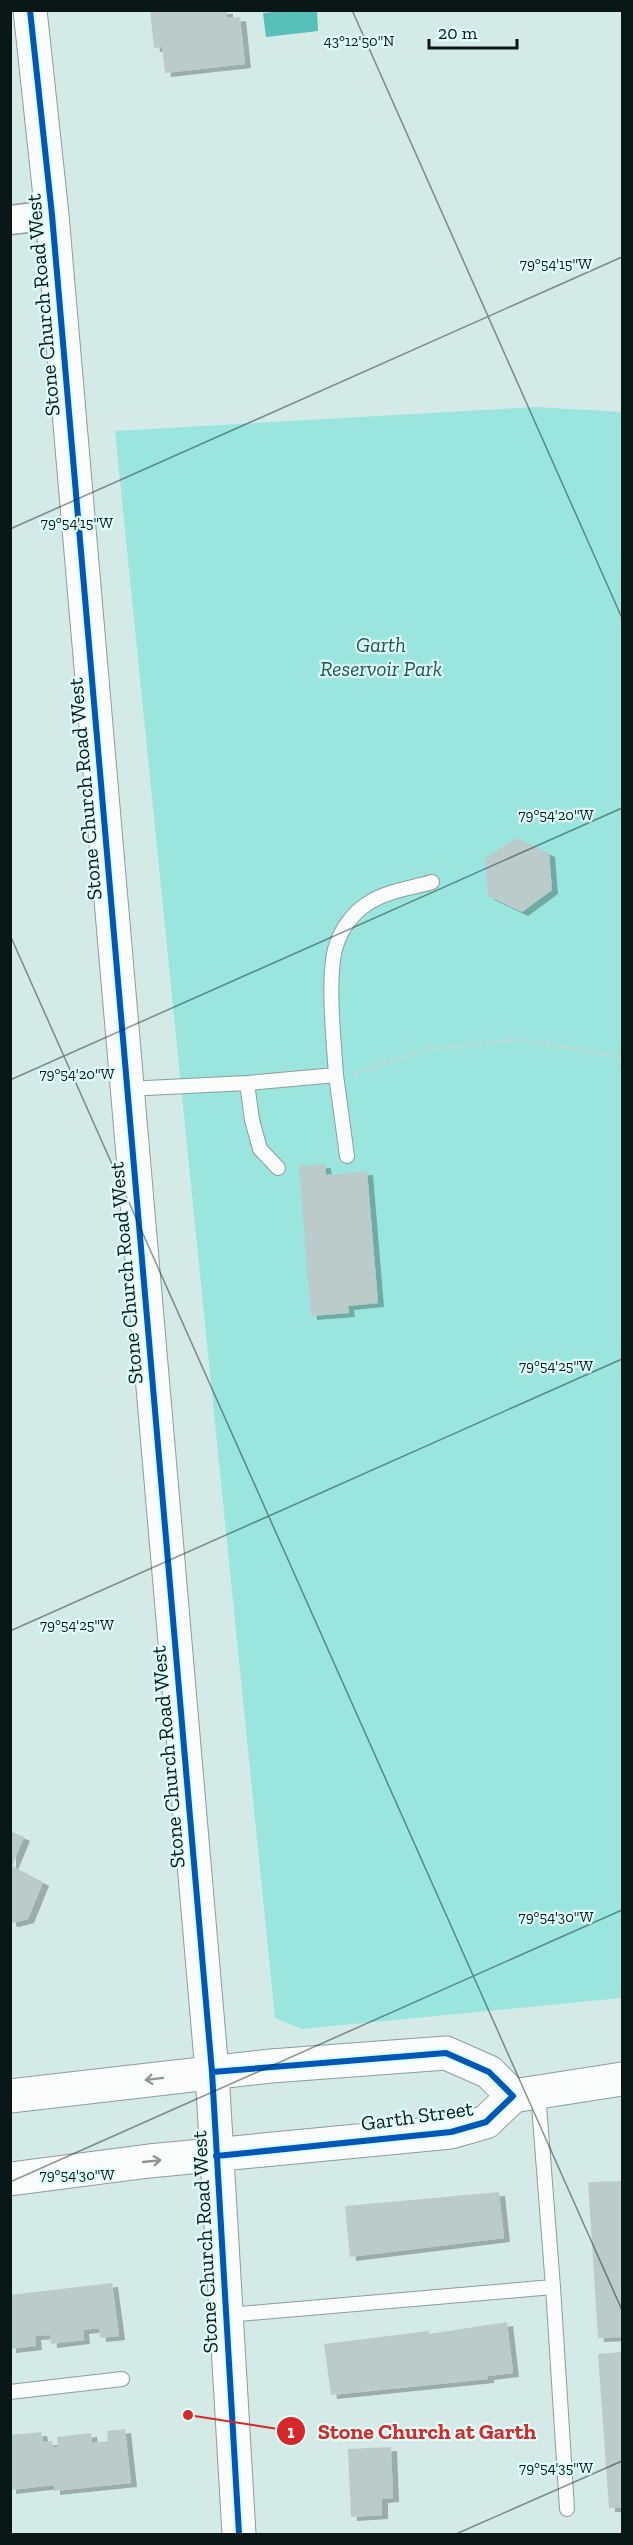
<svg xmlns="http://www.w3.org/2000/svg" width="633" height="2545" viewBox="0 0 633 2545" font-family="'Zilla Slab',serif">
<defs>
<filter id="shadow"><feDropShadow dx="6" dy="4" stdDeviation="0" flood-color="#0004"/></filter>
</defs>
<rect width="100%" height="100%" fill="#d4eae7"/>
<path fill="#9ae6df" d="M 535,407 L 622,412 L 622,1998 L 302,2029 L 275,2018 L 115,431 Z"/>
<path fill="#57c1b9" d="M 290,10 L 317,11 L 318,31 L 266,37 L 263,13 Z"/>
<path fill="#bacbc9" filter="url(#shadow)" d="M 150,10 L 227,10 L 227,18 L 240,17 L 245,64 L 165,73 L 162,47 L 154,48 Z
M 516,838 L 549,853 L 552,890 L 522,912 L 488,896 L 485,858 Z
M 325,1164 L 326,1175 L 367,1171 L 378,1303 L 348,1306 L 349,1313 L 311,1316 L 299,1166 Z
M 10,1831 L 24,1837 L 12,1866 L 43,1882 L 28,1919 L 13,1923 L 10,1922 Z
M 622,2181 L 622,2337 L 598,2338 L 588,2182 Z
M 499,2192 L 504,2238 L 350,2257 L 345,2206 Z
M 112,2283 L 119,2336 L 100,2338 L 99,2328 L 83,2330 L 84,2340 L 51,2344 L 50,2335 L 35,2336 L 36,2346 L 10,2349 L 10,2295 Z
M 507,2322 L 513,2373 L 488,2376 L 488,2379 L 331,2395 L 324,2344 L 429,2331 L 429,2334 Z
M 622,2352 L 622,2508 L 609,2508 L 598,2354 Z
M 125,2429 L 131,2483 L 54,2491 L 54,2485 L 10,2490 L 10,2435 L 41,2432 L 43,2442 L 52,2441 L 53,2447 L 58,2447 L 57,2437 L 91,2433 L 92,2443 L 108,2441 L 107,2431 Z
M 391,2447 L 393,2498 L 382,2499 L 382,2515 L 351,2517 L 348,2449 Z"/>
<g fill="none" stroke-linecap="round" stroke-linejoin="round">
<g stroke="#8c9d9b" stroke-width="16">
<path id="lane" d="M 336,1075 L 347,1156
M 247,1083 L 252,1120 L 260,1149 L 278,1168
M 127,1089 L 247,1083 L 336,1075 C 334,1042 326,972 337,943 C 342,928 354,912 367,904 C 386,891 412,888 432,882
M 538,2092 L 553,2287 L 567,2509
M 227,2315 L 553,2287
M 10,2392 L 122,2379"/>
</g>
<g stroke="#8c9d9b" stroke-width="31">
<path id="street" d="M 10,220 L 52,215"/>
</g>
<g stroke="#8c9d9b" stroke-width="35">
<path id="secondary" d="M 30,10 L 52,215 L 212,2072 L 239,2534
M 10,2096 L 271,2066 L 446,2053 L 489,2072 L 513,2096
M 10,2179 L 149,2161 L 451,2132 L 486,2122 L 513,2096 L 622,2079"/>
</g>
<path stroke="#ccd2d2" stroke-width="4" stroke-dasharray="3 4.5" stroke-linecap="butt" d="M 355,1073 L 429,1049 L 522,1040 L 622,1057"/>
<use href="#lane" stroke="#f9fcfb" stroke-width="14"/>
<use href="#street" stroke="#f9fcfb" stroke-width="28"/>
<use href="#secondary" stroke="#f9fcfb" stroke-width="33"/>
<g stroke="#defffa" stroke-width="10">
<path id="cycleway" d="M 30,10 L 52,215 L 212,2072 L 239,2534
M 212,2072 L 446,2053 L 489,2072 L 513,2096 L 486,2122 L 451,2132 L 216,2156"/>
</g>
<use href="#cycleway" stroke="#0057b8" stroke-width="6"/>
</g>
<defs><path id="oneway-shaft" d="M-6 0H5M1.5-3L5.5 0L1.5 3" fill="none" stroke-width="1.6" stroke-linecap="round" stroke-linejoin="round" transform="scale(1.5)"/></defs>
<g stroke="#8d9594">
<use href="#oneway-shaft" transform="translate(154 2079) rotate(173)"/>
<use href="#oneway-shaft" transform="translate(152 2161) rotate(-6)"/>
</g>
<path fill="none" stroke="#091817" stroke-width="1.5" stroke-opacity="0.45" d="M 352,10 L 622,618M 10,529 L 622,257M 10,935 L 622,2310M 10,1080 L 622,808M 10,1631 L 622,1359M 10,2182 L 622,1910M 456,2534 L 622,2461"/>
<g text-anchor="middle" stroke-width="4.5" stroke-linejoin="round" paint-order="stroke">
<g font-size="21" fill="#091817" stroke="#defffa">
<text transform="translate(43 305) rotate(-95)" y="7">Stone Church Road West</text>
<text transform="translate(85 789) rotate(-95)" y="7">Stone Church Road West</text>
<text transform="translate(126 1273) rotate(-95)" y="7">Stone Church Road West</text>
<text transform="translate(168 1757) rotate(-95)" y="7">Stone Church Road West</text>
<text transform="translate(417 2116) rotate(-8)" y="7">Garth Street</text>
<text transform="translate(205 2242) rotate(-93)" y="7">Stone Church Road West</text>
</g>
<g font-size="21" font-style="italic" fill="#1e544f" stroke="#defffa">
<text x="381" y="652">Garth<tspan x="381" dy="24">Reservoir Park</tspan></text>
</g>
</g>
<g font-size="15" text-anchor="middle" fill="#091817" stroke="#defffa" stroke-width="4.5" stroke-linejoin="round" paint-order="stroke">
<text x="359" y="46">43°12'50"N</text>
<text x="556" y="269">79°54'15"W</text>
<text x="77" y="528">79°54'15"W</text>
<text x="556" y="820">79°54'20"W</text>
<text x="77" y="1079">79°54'20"W</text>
<text x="556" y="1371">79°54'25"W</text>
<text x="77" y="1630">79°54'25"W</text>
<text x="556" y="1922">79°54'30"W</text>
<text x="77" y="2180">79°54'30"W</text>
<text x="556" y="2473">79°54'35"W</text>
</g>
<path fill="none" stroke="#d62828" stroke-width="2" d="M188 2415L291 2431"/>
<g fill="#d62828" stroke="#defffa" stroke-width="2">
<circle cx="188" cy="2415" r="6"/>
<circle cx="291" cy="2431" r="15"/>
</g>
<g font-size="18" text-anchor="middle" font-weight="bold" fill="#fff">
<text x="291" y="2438">1</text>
</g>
<g font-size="22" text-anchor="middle" font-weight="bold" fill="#d62828" stroke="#defffa" stroke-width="4.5" stroke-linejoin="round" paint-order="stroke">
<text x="427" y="2439">Stone Church at Garth</text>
</g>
<rect width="633" height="2545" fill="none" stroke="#091817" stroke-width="24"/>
<path d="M429 39v9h88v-9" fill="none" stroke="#091817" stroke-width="3"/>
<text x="438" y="39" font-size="18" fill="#091817" stroke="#defffa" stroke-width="4.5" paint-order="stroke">20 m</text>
</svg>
